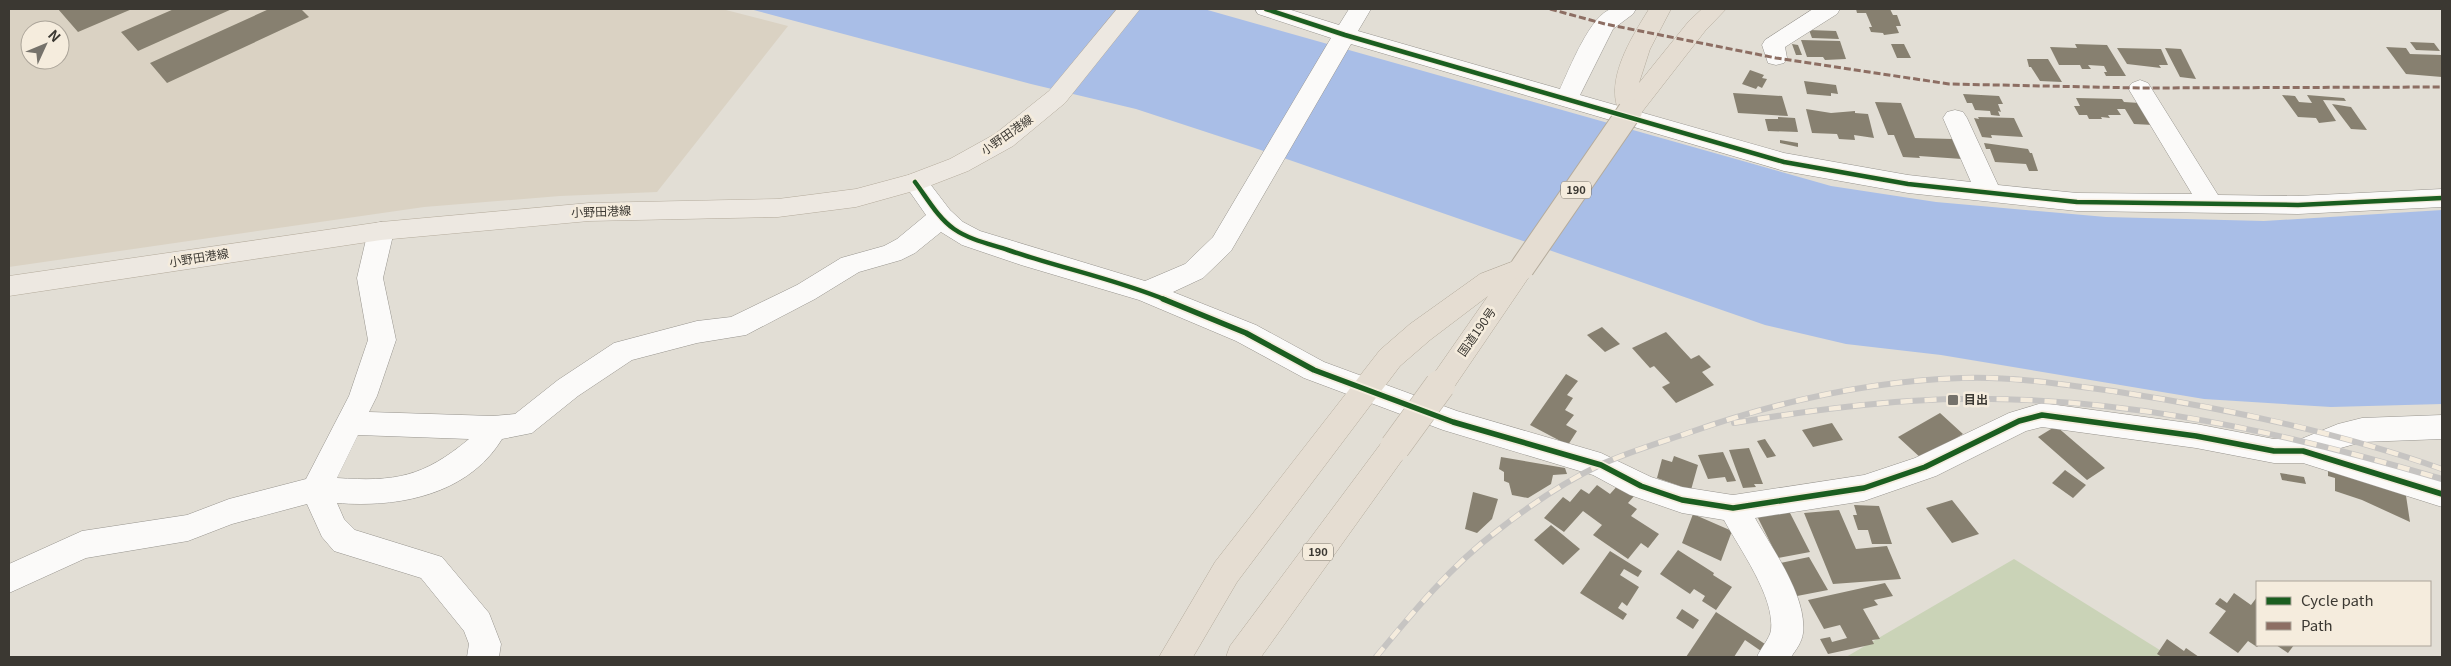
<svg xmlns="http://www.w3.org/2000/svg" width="2451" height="666" viewBox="0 0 2451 666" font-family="Georgia,'Noto Sans JP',serif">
<rect width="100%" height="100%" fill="#e2ded5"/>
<path fill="#dad2c3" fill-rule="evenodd" d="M 9,9 L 722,9 L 788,26 L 657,192 L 560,196 L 424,207 L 9,267 ZM 30,30 L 60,30 L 60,60 L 30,60 Z"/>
<path fill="#cad3b7" d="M 2014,559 L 2171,657 L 1846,657 Z"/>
<path fill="#a9bee7" d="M 750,9 L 1204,9 L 1831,186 L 1936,202 L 2106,217 L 2264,221 L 2442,210 L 2442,404 L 2331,407 L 2204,399 L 1941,355 L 1846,344 L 1765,325 L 1255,148 L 1136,109 L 1031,84 Z"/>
<path fill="#878070" d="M 58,9 L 132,9 L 78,32 Z
M 174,9 L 232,9 L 138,51 L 121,32 Z
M 269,9 L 301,9 L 309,17 L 167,83 L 150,63 Z
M 1856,9 L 1890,9 L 1893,15 L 1897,15 L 1901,26 L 1896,26 L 1899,33 L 1884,35 L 1883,33 L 1871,32 L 1869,27 L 1872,27 L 1866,13 L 1857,13 Z
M 1809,30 L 1836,31 L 1839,39 L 1812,38 Z
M 1801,40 L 1840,41 L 1846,59 L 1825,60 L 1823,57 L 1807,57 Z
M 2410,42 L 2434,43 L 2440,51 L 2416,50 Z
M 1792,44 L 1798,45 L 1802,55 L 1796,55 Z
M 1891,44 L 1904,44 L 1911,58 L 1897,58 Z
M 2075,44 L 2107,45 L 2126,76 L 2106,76 L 2104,72 L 2107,72 L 2104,66 L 2088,65 L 2091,69 L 2082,69 L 2080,65 L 2059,65 L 2050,47 L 2077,48 Z
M 2386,47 L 2406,48 L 2410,54 L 2442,55 L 2442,77 L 2406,74 Z
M 2117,48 L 2161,49 L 2168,65 L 2159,65 L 2161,68 L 2127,64 Z
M 2165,48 L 2181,49 L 2196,79 L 2180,77 Z
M 2027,59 L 2048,59 L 2062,82 L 2040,81 L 2031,67 L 2029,67 Z
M 1750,70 L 1764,75 L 1762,78 L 1767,79 L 1762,88 L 1758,86 L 1756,89 L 1742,84 Z
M 1804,81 L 1836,85 L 1838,94 L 1831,93 L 1831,96 L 1807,94 Z
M 1733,93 L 1782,96 L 1788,116 L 1738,113 Z
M 1963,94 L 1999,96 L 2003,104 L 1998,104 L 2001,112 L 1998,111 L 2000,116 L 1991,115 L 1990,111 L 1975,110 L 1972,103 L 1967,103 Z
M 2282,95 L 2295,96 L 2299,102 L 2312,103 L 2307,95 L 2344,98 L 2346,101 L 2323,100 L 2336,121 L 2319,123 L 2316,118 L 2298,117 Z
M 2076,98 L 2122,99 L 2124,102 L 2140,103 L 2153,125 L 2134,124 L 2125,109 L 2117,109 L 2121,115 L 2108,115 L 2110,118 L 2101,117 L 2102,119 L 2089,119 L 2087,115 L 2079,115 L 2074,106 L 2080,106 Z
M 1875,102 L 1901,103 L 1915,138 L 1953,139 L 1962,159 L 1919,156 L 1920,158 L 1903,157 L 1894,135 L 1888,135 Z
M 2332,104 L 2351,107 L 2367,130 L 2351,129 Z
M 1806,109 L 1831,113 L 1855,111 L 1855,113 L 1868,114 L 1874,138 L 1854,135 L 1855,140 L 1839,139 L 1837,134 L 1812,133 Z
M 1778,117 L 1795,118 L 1798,132 L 1768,131 L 1765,119 L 1778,119 Z
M 1978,117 L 2014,118 L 2023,137 L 1991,135 L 1992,138 L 1982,137 L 1974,118 L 1979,119 Z
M 1780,140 L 1798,143 L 1798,147 L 1780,143 Z
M 1984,143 L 2028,149 L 2030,153 L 2032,153 L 2038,171 L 2029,171 L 2026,164 L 1995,162 L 1990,149 L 1986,149 Z
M 1602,327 L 1620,344 L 1605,352 L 1587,335 Z
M 1666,332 L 1691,359 L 1699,355 L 1711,367 L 1702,372 L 1714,385 L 1676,403 L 1662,387 L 1670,383 L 1654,366 L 1650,368 L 1632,348 Z
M 1566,374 L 1578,381 L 1567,395 L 1573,398 L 1565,410 L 1574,415 L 1566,425 L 1577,431 L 1568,445 L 1530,425 Z
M 1940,413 L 1963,434 L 1922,459 L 1898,437 Z
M 1832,423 L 1843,440 L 1813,447 L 1802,430 Z
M 2056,426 L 2105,468 L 2087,480 L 2038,437 Z
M 1765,439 L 1776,456 L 1767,458 L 1757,441 Z
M 1749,448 L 1763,484 L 1754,484 L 1756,487 L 1743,488 L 1729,450 Z
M 1723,452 L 1736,481 L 1727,482 L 1725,477 L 1708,479 L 1698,455 Z
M 1674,456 L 1698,465 L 1691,490 L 1657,478 L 1662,459 L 1672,462 Z
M 1501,457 L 1565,468 L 1567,474 L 1553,475 L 1551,484 L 1528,498 L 1512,495 L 1509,483 L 1504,481 L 1504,472 L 1499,469 Z
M 2328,467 L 2405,489 L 2410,522 L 2362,500 L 2335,491 L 2335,478 L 2328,476 Z
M 2065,470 L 2086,485 L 2073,498 L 2052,483 Z
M 2280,473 L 2304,477 L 2306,484 L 2282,480 Z
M 1619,484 L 1635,495 L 1628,503 L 1637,509 L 1631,516 L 1659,534 L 1648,548 L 1641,543 L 1628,559 L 1593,535 L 1602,525 L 1583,511 L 1564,532 L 1544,518 L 1563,497 L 1570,502 L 1581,489 L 1589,494 L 1597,485 L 1610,494 Z
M 1473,492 L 1498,499 L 1492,519 L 1477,533 L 1465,529 Z
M 1952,500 L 1979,534 L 1952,543 L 1926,508 Z
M 1854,505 L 1879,506 L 1892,544 L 1872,544 L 1868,530 L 1858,530 L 1853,515 L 1857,515 Z
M 1839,510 L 1856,549 L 1887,546 L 1901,579 L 1833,584 L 1804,513 Z
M 1789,511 L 1810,552 L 1778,558 L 1757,516 Z
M 1693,514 L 1732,531 L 1721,561 L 1682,543 Z
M 1551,525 L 1580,549 L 1563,565 L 1534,540 Z
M 1678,550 L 1714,573 L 1713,575 L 1732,587 L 1716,610 L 1702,601 L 1705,596 L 1694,589 L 1690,594 L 1660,574 Z
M 1610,551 L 1642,571 L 1638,577 L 1624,569 L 1620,575 L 1639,587 L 1627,606 L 1622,602 L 1618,608 L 1627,614 L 1623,620 L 1580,593 Z
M 1809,557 L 1828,590 L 1797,596 L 1771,565 Z
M 1885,583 L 1893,596 L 1874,600 L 1878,605 L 1863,609 L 1880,639 L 1872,640 L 1874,644 L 1828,654 L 1820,639 L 1830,637 L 1832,642 L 1847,638 L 1840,625 L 1824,629 L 1808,600 Z
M 2234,593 L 2251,605 L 2257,597 L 2259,645 L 2257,647 L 2248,641 L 2238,653 L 2209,633 L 2226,611 L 2215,604 L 2220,598 L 2227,603 Z
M 1682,609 L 1699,620 L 1693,629 L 1676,618 Z
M 1716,612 L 1765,644 L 1761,651 L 1745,640 L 1734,657 L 1686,657 Z
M 2167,639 L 2184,651 L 2186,648 L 2199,657 L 2162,657 L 2157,654 Z
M 2276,645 L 2294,645 L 2288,653 Z"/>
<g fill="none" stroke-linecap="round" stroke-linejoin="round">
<g stroke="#97948e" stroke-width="1">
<path id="minor" d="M 1255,9 L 1288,9 L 1339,25 L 1349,9 L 1371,9 L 1358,31 L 1560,89 C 1569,70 1591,13 1612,9 C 1619,7 1629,9 1636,9 L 1633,14 L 1613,29 L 1580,95 L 1784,153 L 1908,175 L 1971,182 L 1943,118 L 1947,112 L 1955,110 L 1963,112 L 1967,118 L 1998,185 L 2077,193 L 2192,194 L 2128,88 L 2132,83 L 2140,80 L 2148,83 L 2218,195 L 2298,196 L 2442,189 L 2442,207 L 2298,214 L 2077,211 L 1908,193 L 1784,171 L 1351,44 L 1231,251 L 1203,278 L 1173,292 L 1256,325 L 1324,362 L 1457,411 L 1601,453 L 1651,477 L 1682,487 L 1733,495 L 1864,475 L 1915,458 L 2009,413 L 2042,403 L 2196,424 L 2274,439 L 2301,439 L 2338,424 L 2362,418 L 2442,415 L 2442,439 L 2362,442 L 2337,449 L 2442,481 L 2442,507 L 2303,463 L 2274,463 L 2196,448 L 2042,427 L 2026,431 L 1936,476 L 1864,501 L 1755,518 C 1773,550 1807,596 1803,633 C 1802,642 1796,650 1791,657 L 1757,657 C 1760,649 1770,638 1771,630 C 1775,597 1739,548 1724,520 L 1682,513 L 1630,495 L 1593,475 L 1443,430 L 1304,378 L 1236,341 L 1139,300 L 1021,265 L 962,245 L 941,232 L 915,253 L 901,260 L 859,272 L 815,299 L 746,335 L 697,343 L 632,360 L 578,396 L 532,433 L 502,439 C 468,495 398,508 337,503 L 344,519 L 355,530 L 442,557 L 489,613 L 501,644 L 499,657 L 467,657 L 469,644 L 464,631 L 421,578 L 334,551 L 322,537 L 307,504 L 232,524 L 188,541 L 86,558 L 9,593 L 9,564 L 82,531 L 187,515 L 229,499 L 306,479 L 349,396 L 368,340 L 357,278 L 368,231 L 372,224 L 381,222 L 390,224 L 394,231 L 383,278 L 396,340 L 377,396 L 369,412 L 493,416 L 515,414 L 558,380 L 614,343 L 697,321 L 731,317 L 797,285 L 841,258 L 884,246 L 897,239 L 926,215 L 903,182 L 906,176 L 915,173 L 924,176 L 950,210 L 963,222 L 980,231 L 1145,281 L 1185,264 L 1213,237 L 1331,38 L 1258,14 ZM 358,435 L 469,439 C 423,477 396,482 337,478 Z
M 1813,9 L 1840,9 L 1837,14 L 1785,47 L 1787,58 L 1784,63 L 1776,65 L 1768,63 L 1762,45 L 1765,40 Z"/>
</g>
<g stroke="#b4ab9c" stroke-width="1">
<path id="major" d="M 1117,9 L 1140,9 L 1065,103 L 1013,146 L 968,171 L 924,188 L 856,207 L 778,217 L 589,221 L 381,240 L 9,296 L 9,276 L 381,222 L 589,203 L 778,199 L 856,189 L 908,175 L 950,159 L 995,134 L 1049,91 Z"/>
</g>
<g stroke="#b4ab9c" stroke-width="1">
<path id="highway" d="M 1649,9 L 1671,9 L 1650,49 L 1639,83 L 1689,21 L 1702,9 L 1726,9 L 1705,31 L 1638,117 L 1630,119 L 1622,117 C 1601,84 1632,37 1649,9 Z
M 1522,258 L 1531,261 L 1535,268 L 1450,393 L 1440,396 L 1430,393 L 1426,385 L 1488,296 L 1430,340 L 1400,366 L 1237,582 L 1193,657 L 1159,657 L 1215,562 L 1380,350 L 1410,324 L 1480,274 Z
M 1395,435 L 1405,438 L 1410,447 L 1405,456 L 1261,657 L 1226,657 L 1230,646 L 1385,438 Z"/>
</g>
<use href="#minor" fill="#fbfaf9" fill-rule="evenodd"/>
<use href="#major" fill="#ede8e1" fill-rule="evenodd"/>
<use href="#highway" fill="#e5ddd2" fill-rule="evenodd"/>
<g stroke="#c6c4c2" stroke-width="6">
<path id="rail" d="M 1734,423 C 1793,413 1851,405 1910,401 C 2091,389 2270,428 2442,479
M 1376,657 C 1413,612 1451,566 1497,531 C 1529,506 1564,482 1600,465 C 1628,452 1659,443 1688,433 C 1776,402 1868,381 1962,378 C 2014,376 2067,385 2119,392 C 2229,409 2337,432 2442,469"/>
</g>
<use href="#rail" stroke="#f5ecdd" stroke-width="4.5" stroke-dasharray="12" stroke-linecap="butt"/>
<g stroke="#b4ab9c" stroke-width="26" stroke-linecap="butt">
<path id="highway-bridge-far1" d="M 1522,268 L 1630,111"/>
</g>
<g stroke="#b4ab9c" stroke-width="31" stroke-linecap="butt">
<path id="highway-bridge" d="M 1395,447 L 1440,385"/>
</g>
<use href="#highway-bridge-far1" stroke="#e5ddd2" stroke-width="24"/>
<use href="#highway-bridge" stroke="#e5ddd2" stroke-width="30"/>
<path stroke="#8d6e63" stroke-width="3" stroke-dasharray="7 3" stroke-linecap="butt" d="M 1550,9 L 1605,24 L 1776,58 L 1949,84 L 2140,88 L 2442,87"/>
<g stroke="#f5ecdd" stroke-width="7">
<path id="cycleway-far1" d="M 1266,9 L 1345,35 L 1784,162 L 1908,184 L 2077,202 L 2298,205 L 2442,198
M 915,182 C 927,198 938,218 954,229 C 970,240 990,244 1008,250 C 1060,268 1115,279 1166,300"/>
</g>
<g stroke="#f5ecdd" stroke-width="9">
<path id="cycleway" d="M 1163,299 L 1246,333 L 1314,370 L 1453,422 L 1601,465 L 1641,486 L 1682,500 L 1733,508 L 1864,488 L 1925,467 L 2019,421 L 2042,415 L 2196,436 L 2274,451 L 2303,451 L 2442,494"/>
</g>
<use href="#cycleway-far1" stroke="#1b5e20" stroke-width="4.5"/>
<use href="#cycleway" stroke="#1b5e20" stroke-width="5.5"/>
</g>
<rect fill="#75726b" stroke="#f5ecdd" stroke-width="2" x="1947" y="394" width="12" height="12" rx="2.5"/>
<g text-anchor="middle" stroke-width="5" stroke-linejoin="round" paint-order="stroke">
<g fill="#f5ecdd" stroke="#736e65" stroke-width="1">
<rect x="1561" y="181.5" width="30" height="17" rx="4"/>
<rect x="1303" y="543.5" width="30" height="17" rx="4"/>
</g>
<g font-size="11" font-weight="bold" fill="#3b3832">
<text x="1576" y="194">190</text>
<text x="1318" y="556">190</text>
</g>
<g font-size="12" fill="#3b3832" stroke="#f5ecdd">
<text transform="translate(1007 135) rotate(-35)" y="4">小野田港線</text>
<text transform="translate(601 212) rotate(-2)" y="4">小野田港線</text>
<text transform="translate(199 258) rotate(-9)" y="4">小野田港線</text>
<text transform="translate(1477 332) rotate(-55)" y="4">国道190号</text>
</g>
<g font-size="12" font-weight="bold" fill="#3b3832" stroke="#f5ecdd" text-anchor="start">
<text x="1964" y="404">目出</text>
</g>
</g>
<rect width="2451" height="666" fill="none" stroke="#3b3832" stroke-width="20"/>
<rect x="2256" y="581" width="175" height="65" fill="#f5ecdd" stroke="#aba499"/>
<rect x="2266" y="597" width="25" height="8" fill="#1b5e20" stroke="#aba499"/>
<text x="2301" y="606" font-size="15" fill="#3b3832">Cycle path</text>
<rect x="2266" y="622" width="25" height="8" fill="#8d6e63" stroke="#aba499"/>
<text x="2301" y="631" font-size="15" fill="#3b3832">Path</text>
<g transform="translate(45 45) rotate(46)"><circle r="24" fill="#f5ecdd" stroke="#aba499"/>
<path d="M0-4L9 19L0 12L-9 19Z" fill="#75726b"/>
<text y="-8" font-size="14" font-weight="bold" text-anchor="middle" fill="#3b3832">N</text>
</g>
</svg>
